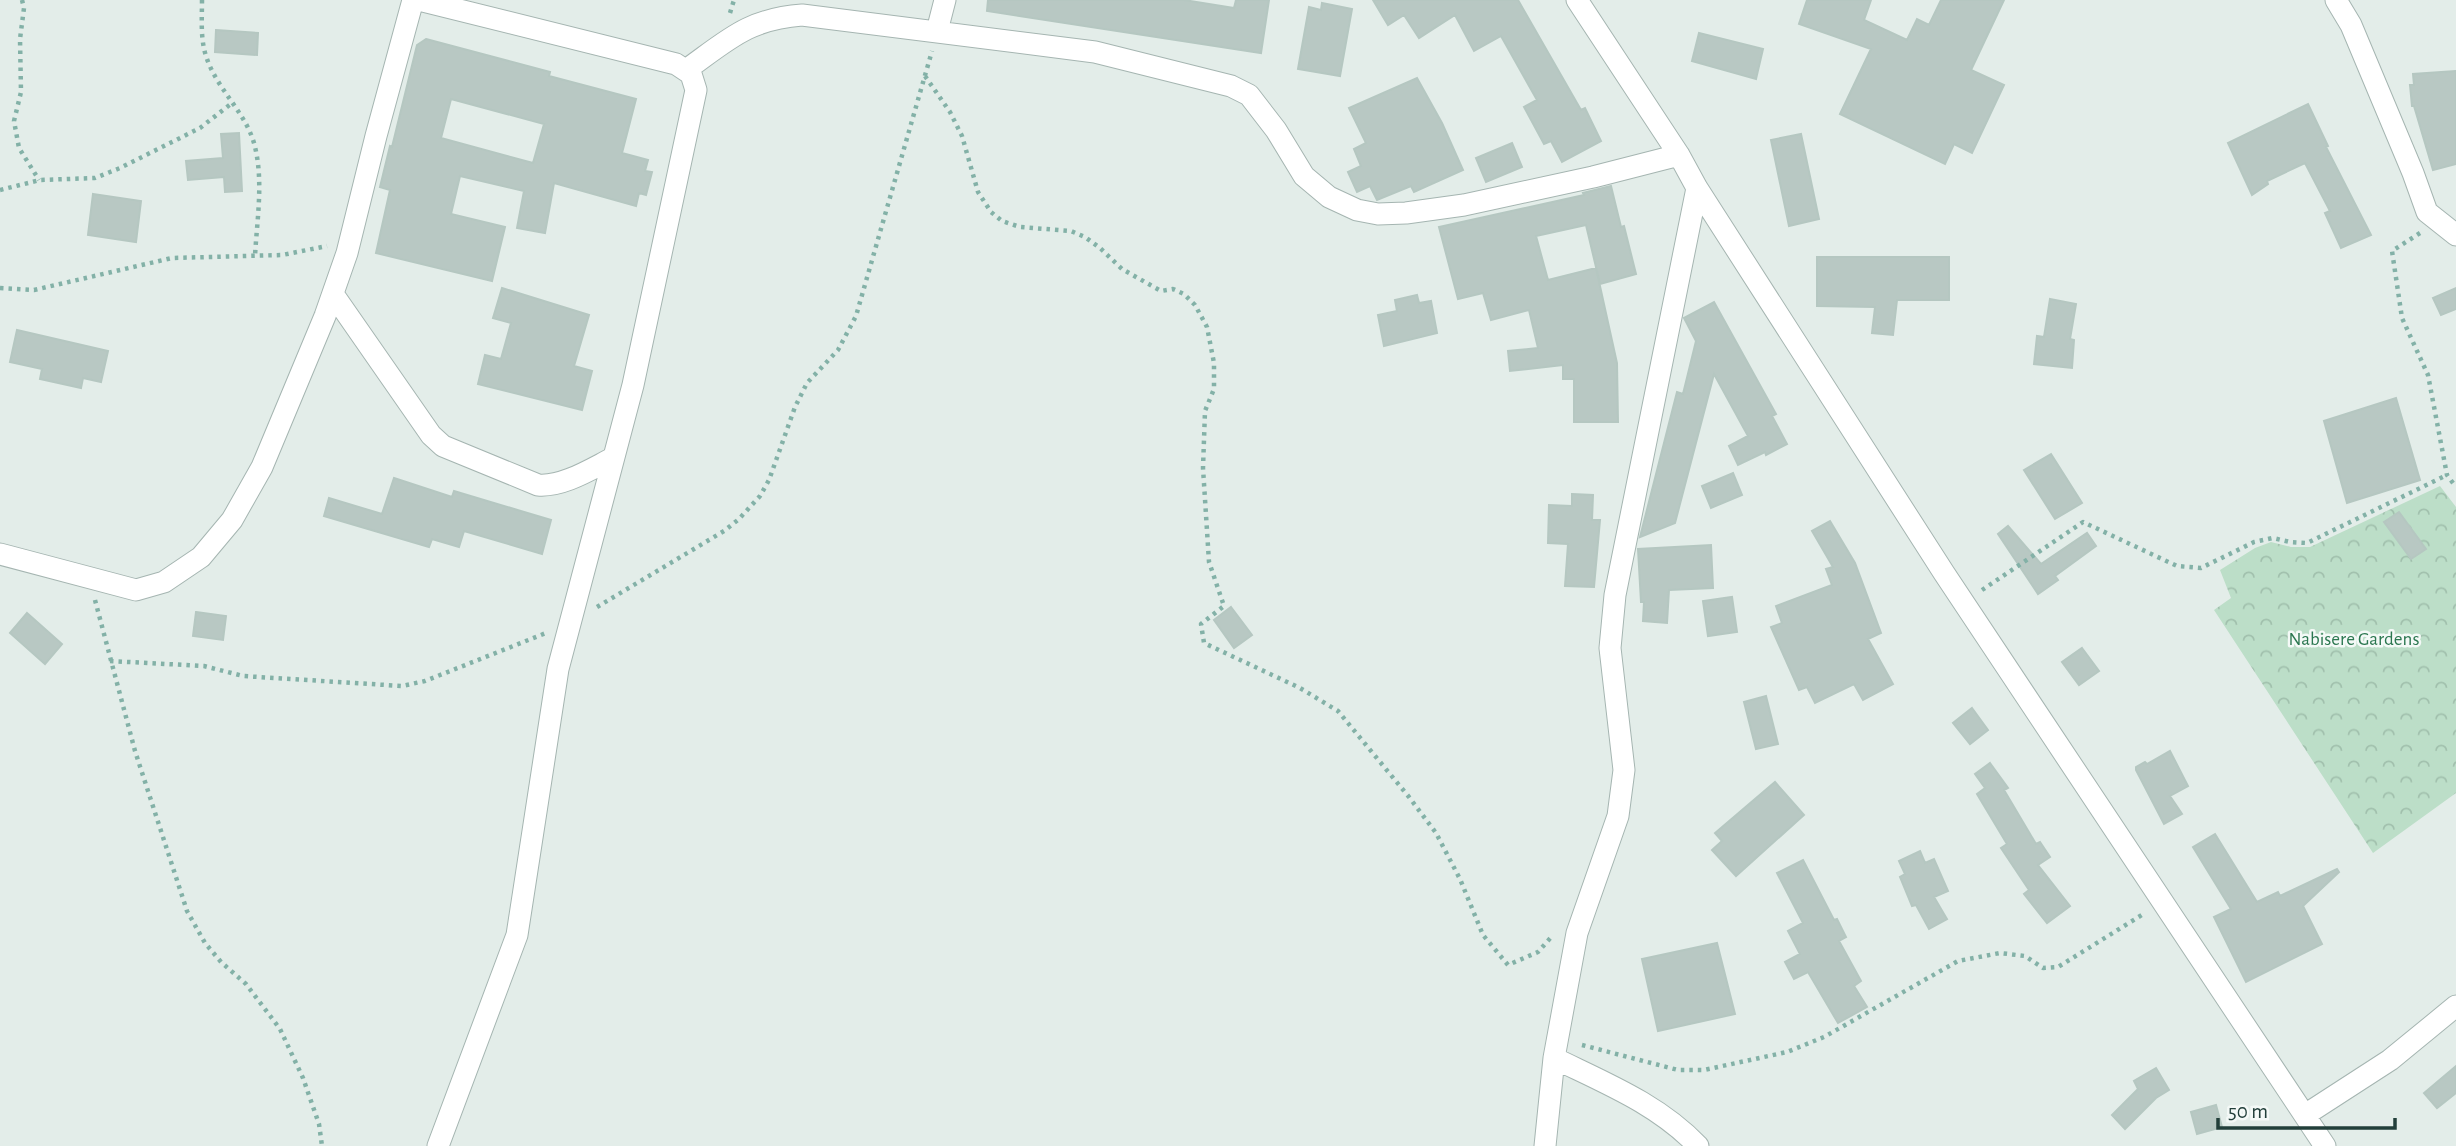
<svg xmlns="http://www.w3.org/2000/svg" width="2456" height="1146" viewBox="0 0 2456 1146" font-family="'Alegreya Sans',sans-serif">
<defs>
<pattern id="park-crowns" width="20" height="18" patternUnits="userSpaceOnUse" patternTransform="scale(1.75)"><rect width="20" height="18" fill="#bcdec8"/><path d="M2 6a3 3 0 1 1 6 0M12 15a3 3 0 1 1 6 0" fill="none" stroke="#a1c0ad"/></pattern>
</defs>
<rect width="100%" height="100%" fill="#e3ede9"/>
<path fill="url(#park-crowns)" d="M 2440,486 L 2456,507 L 2456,793 L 2373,853 L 2214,610 L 2231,598 L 2220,570 L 2255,548 L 2271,542 L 2291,547 L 2310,547 Z"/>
<path fill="#b8c8c3" stroke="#b5c7c1" stroke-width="2" fill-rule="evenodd" d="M 988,0 L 1184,0 L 1234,8 L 1236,0 L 1269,0 L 1261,53 L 987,11 Z
M 1373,0 L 1518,0 L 1581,110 L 1585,108 L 1601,141 L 1562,162 L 1551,141 L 1544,144 L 1524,107 L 1537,100 L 1501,36 L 1474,51 L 1455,15 L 1419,38 L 1404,15 L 1388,25 Z
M 1807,0 L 1871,0 L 1864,20 L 1907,40 L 1917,19 L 1929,25 L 1941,0 L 2004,0 L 1971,70 L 2004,85 L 1972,153 L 1954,144 L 1945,164 L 1840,114 L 1871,49 L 1799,24 Z
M 1322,3 L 1352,9 L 1340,76 L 1298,69 L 1309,7 L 1321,10 Z
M 216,30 L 258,33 L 257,55 L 215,52 Z
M 1699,33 L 1763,49 L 1756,79 L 1692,61 Z
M 426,39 L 550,72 L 549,76 L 636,99 L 622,153 L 648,160 L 645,171 L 652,172 L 646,195 L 639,193 L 636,206 L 554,183 L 545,233 L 517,228 L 524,191 L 460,176 L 451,214 L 505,227 L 492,281 L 376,253 L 390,190 L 380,187 L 390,146 L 392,147 L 417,45 ZM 451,99 L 544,124 L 533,163 L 441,138 Z
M 2456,71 L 2456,164 L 2433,170 L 2414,106 L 2412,106 L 2410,85 L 2414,85 L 2413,74 Z
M 1417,78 L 1442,123 L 1463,170 L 1414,192 L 1411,186 L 1377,200 L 1370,186 L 1357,192 L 1348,172 L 1361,166 L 1354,149 L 1366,143 L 1349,108 Z
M 2308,104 L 2328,146 L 2326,147 L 2371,235 L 2341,248 L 2325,213 L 2330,211 L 2305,163 L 2267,181 L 2268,184 L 2252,195 L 2228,143 Z
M 239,133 L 242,191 L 225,192 L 224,177 L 188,180 L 186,161 L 223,158 L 221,134 Z
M 1801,134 L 1819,219 L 1789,226 L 1771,140 Z
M 1512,143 L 1522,167 L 1486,182 L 1476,158 Z
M 1611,186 L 1621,227 L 1624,226 L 1636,274 L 1600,284 L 1586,225 L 1536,236 L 1548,280 L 1596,268 L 1617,363 L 1618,422 L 1574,422 L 1574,379 L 1563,379 L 1563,365 L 1510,371 L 1508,351 L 1538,348 L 1529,310 L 1491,320 L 1483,293 L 1458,299 L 1439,227 L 1584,195 L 1583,193 Z
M 93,194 L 141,201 L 136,242 L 88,235 Z
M 1817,257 L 1949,257 L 1949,300 L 1897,300 L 1893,335 L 1872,333 L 1875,307 L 1817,306 Z
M 502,288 L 589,315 L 574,366 L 592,371 L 582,410 L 478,384 L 485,355 L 501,359 L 511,323 L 493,318 Z
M 2456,288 L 2456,309 L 2441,315 L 2433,298 Z
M 1417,295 L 1419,303 L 1431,301 L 1437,333 L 1384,346 L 1378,315 L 1397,311 L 1395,300 Z
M 2050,299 L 2076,304 L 2070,339 L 2074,340 L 2072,368 L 2034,364 L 2037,336 L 2044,337 Z
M 1714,302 L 1776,414 L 1772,416 L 1787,444 L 1766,455 L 1765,452 L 1738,465 L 1729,446 L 1748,436 L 1714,374 L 1675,523 L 1640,537 L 1677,392 L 1683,394 L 1696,341 L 1684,318 Z
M 17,330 L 108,351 L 101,382 L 83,378 L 81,388 L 40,379 L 42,369 L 10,362 Z
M 2396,398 L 2420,480 L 2347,503 L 2324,421 Z
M 2051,454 L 2082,503 L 2055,519 L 2024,470 Z
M 1733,473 L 1742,495 L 1711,508 L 1702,486 Z
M 394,478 L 452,497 L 454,491 L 551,520 L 542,554 L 464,531 L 459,547 L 432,539 L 429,547 L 324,516 L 329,498 L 382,514 Z
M 1572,494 L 1593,495 L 1592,520 L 1600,520 L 1594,587 L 1565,586 L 1568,544 L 1548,543 L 1549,505 L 1572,506 Z
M 2399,512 L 2426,549 L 2411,559 L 2384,522 Z
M 1830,521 L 1855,563 L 1881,633 L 1868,639 L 1893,684 L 1863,700 L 1854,684 L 1815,703 L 1807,687 L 1799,690 L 1771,627 L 1782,623 L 1776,606 L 1832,585 L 1826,569 L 1833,567 L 1812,531 Z
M 2008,526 L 2041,564 L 2087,533 L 2096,546 L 2055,576 L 2058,580 L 2038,594 L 1998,534 Z
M 1711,545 L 1713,588 L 1669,590 L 1667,623 L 1643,621 L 1644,602 L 1641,602 L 1638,549 Z
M 1732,597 L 1737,632 L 1708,636 L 1703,601 Z
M 1231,607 L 1252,635 L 1234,648 L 1214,620 Z
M 196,612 L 226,616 L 223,640 L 193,636 Z
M 27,613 L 62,644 L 45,664 L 10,633 Z
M 2082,648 L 2099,671 L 2079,685 L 2062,662 Z
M 1766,696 L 1778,744 L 1756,749 L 1744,702 Z
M 1972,708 L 1988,730 L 1970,744 L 1953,723 Z
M 2170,751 L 2188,786 L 2170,796 L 2182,814 L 2164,824 L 2136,770 L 2136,767 L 2145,762 L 2147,764 Z
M 1990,763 L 2008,788 L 2004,790 L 2036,844 L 2040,842 L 2050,857 L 2038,865 L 2070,906 L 2047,923 L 2024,894 L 2029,890 L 2001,848 L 2007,844 L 1977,794 L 1985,788 L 1975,774 Z
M 1775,782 L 1804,815 L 1736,876 L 1712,850 L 1722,841 L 1715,833 Z
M 2215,834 L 2257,902 L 2278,892 L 2280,896 L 2337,869 L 2339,872 L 2303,906 L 2322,944 L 2246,982 L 2214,917 L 2231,909 L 2193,847 Z
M 1920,851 L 1925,863 L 1934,859 L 1948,891 L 1934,897 L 1947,919 L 1929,929 L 1916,905 L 1912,906 L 1900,877 L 1905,874 L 1899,861 Z
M 1803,860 L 1834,920 L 1837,919 L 1846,937 L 1839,941 L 1861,981 L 1854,986 L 1867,1007 L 1838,1023 L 1808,972 L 1794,979 L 1785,962 L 1800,954 L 1788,931 L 1803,923 L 1777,873 Z
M 1717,943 L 1735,1014 L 1658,1031 L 1642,959 Z
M 2456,1066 L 2456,1093 L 2437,1108 L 2424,1093 Z
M 2156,1068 L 2169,1090 L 2156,1098 L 2125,1129 L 2112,1115 L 2138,1089 L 2134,1081 Z
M 2216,1105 L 2222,1127 L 2197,1134 L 2191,1112 Z"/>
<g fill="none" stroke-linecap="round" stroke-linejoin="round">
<g stroke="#a5b5b1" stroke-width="23">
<path id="street" d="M 419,0 L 676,64 L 691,74 L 696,90 L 633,385 L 558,669 L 517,935 L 438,1146
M 1577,0 L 1679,155 L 1697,188 L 1944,573 L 2325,1146
M 2336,0 L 2351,25 L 2413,173 L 2427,212 L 2456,235
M 937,31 L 945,0
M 686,70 C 728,40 748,19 802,15 L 1095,52 L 1231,86 L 1249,95 L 1276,130 L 1304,176 L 1329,197 L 1357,210 L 1378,214 L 1406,213 L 1464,205 L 1593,177 L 1679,155
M 333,294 L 431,435 L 443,446 L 538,485 C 563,487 591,469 613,458
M 0,554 L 136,590 L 164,582 L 201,557 L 232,520 L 262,467 L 325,316 L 347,253 L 376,136 L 413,0
M 1554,1058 C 1605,1083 1658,1104 1698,1146
M 2305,1115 L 2390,1060 L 2456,1006
M 1545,1146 L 1554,1058 L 1577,933 L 1618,816 L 1624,770 L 1610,648 L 1615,595 L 1697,188"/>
</g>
<path stroke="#83b1a7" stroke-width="4.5" stroke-dasharray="3.5 5" stroke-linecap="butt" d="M 22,0 L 24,8 L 20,39 L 21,92 L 14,121 L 19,148 L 39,180
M 202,0 C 202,20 200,40 207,59 C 218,90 245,112 254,143 C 264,179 257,219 255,256
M 730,13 L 734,0
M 925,76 L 950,112 L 962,136 L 978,192 L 991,212 L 1002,221 L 1020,227 L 1071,231 L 1085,237 L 1100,248 L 1122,269 L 1161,291 L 1173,289 L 1184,294 L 1195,305 L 1207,327 L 1214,363 L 1214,389 L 1205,411 L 1203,468 L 1209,562 L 1224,606 L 1201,624 L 1204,643 L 1300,688 L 1338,711 L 1409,797 L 1436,833 L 1460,879 L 1483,935 L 1508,965 L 1538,952 L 1553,935
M 0,190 L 40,180 L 95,178 L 120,168 L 200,128 L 232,103
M 2420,233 L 2392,251 L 2402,318 L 2428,375 L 2447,475 L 2456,487
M 0,288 L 34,290 L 172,258 L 282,255 L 327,246
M 1982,590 L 2083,522 L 2177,566 L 2201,568 L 2254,542 L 2273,538 L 2290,542 L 2307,543 L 2447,475
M 95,600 L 135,751 L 187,911 L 205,943 L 221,962 L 246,984 L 280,1029 L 303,1078 L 319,1124 L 322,1146
M 597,607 L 724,531 L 739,519 L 760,496 L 769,480 L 795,407 L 807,383 L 838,350 L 856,316 L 932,51
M 110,661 L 204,666 L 243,676 L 402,686 L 425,681 L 546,633
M 1582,1045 L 1678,1070 L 1704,1070 L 1787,1052 L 1824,1037 L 1958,961 L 2000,953 L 2025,956 L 2043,968 L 2058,967 L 2145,913"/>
<use href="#street" stroke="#fff" stroke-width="21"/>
</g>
<g text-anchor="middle" stroke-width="5" stroke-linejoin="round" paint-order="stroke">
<g font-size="19" fill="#2b7750" stroke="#f4f9f7">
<text x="2354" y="645">Nabisere Gardens</text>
</g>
</g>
<path d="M2218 1118v10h177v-10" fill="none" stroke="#223f3a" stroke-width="3.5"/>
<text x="2228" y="1118" font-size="21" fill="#223f3a" stroke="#f4f9f7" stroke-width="5" paint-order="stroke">50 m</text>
</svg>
